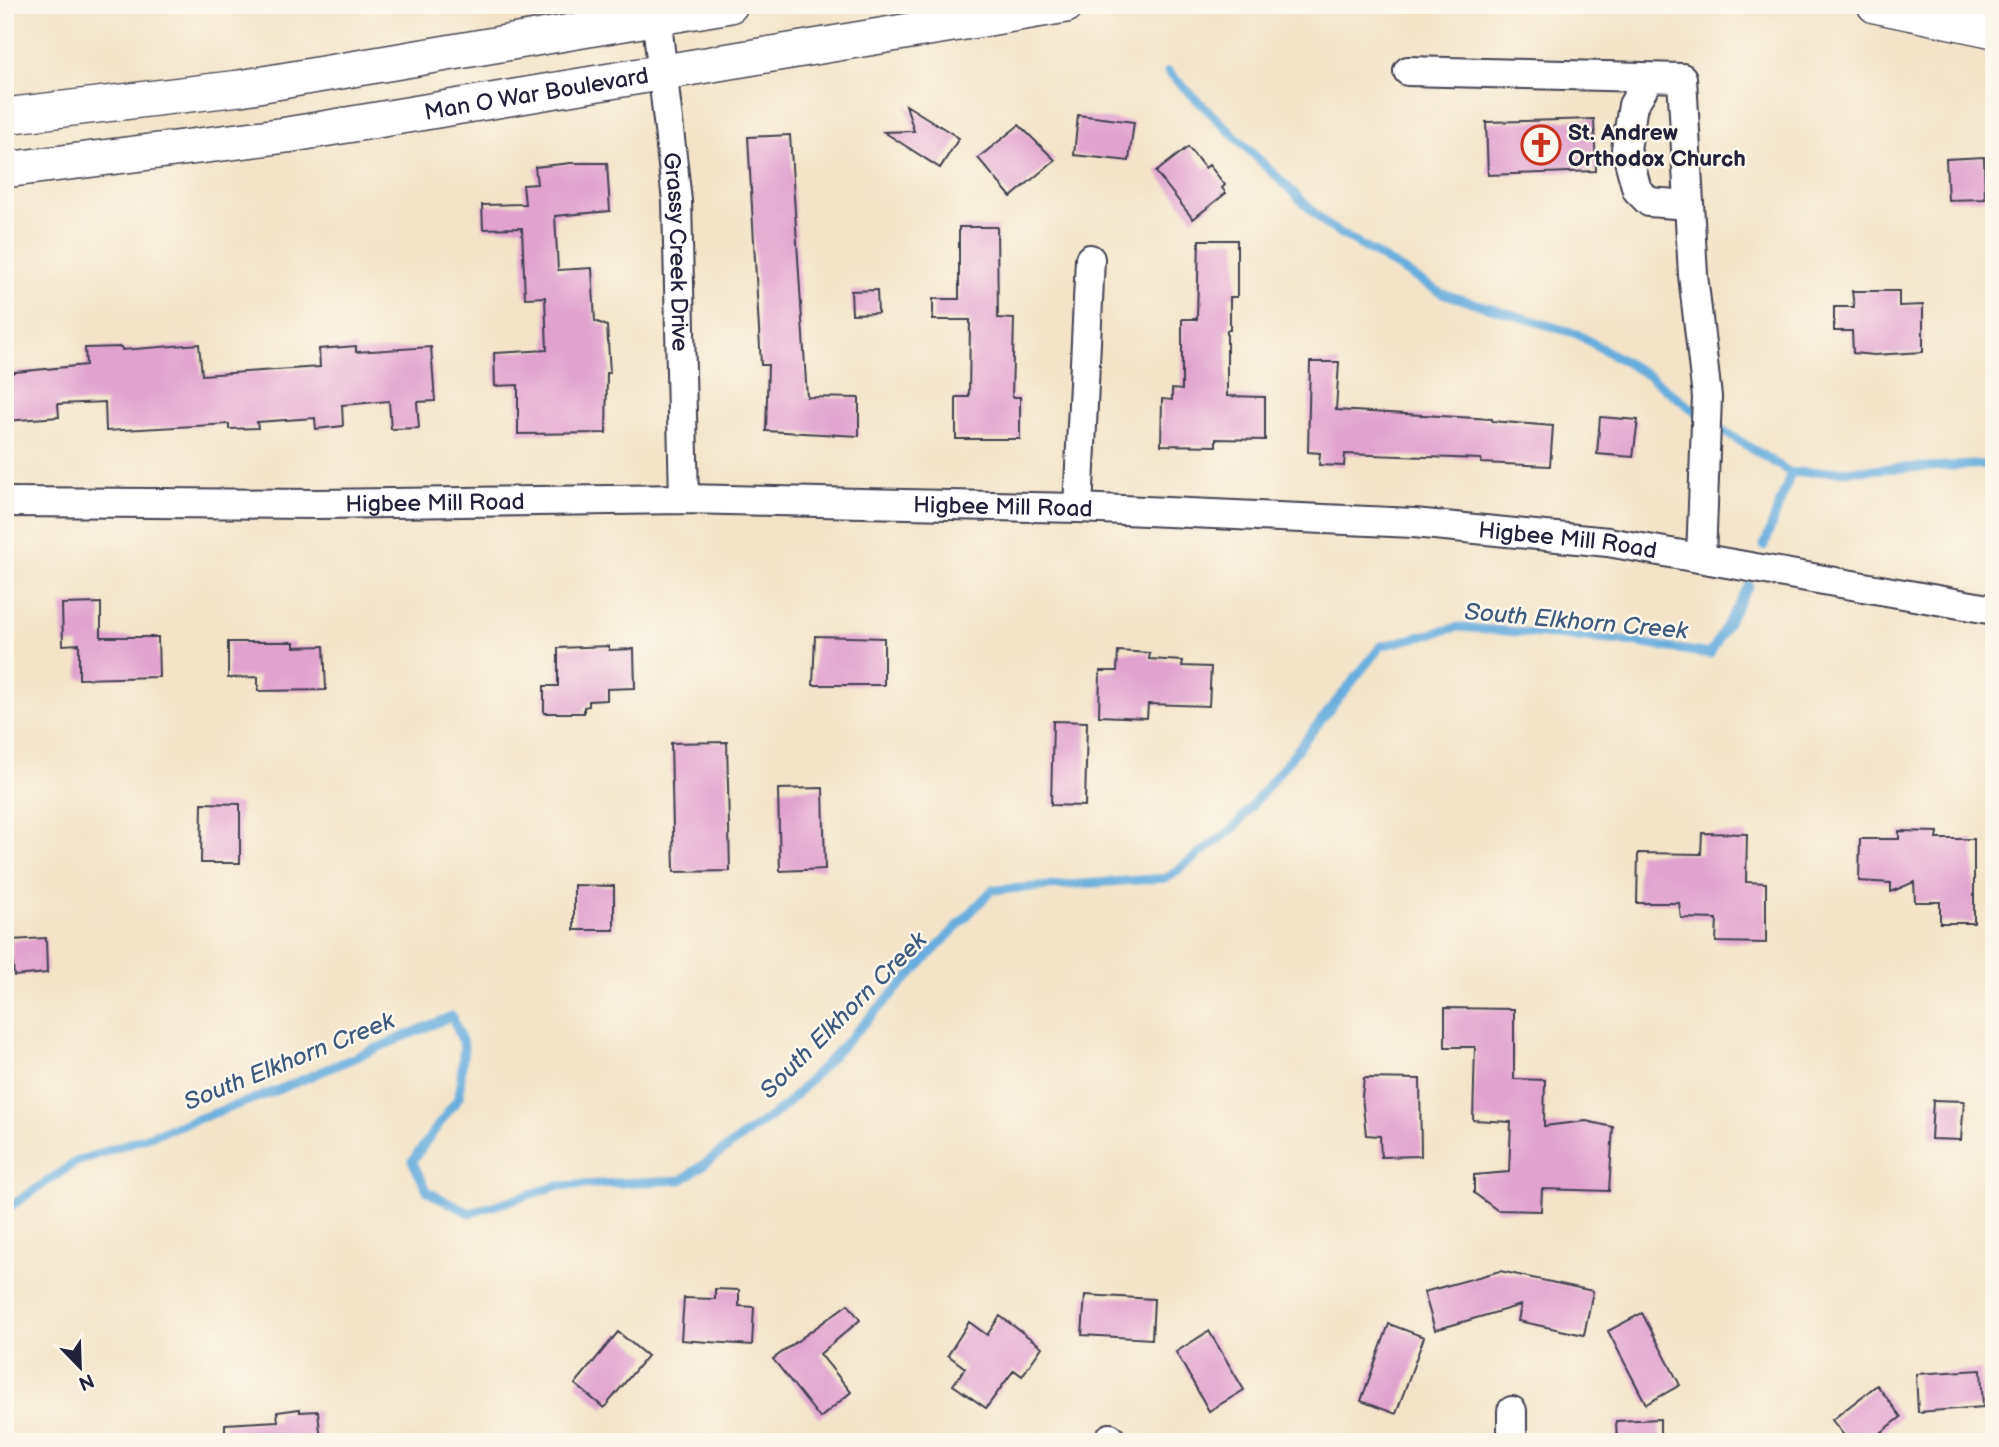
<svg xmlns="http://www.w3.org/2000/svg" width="1999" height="1447" viewBox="0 0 1999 1447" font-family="'Balsamiq Sans',sans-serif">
<rect width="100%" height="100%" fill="#fbf7ec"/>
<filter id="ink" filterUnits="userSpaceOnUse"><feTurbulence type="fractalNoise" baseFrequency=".0143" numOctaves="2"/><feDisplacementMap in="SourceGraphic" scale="14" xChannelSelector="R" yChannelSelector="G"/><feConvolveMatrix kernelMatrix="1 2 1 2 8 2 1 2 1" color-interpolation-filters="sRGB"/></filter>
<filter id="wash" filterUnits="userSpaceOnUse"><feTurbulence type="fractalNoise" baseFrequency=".00686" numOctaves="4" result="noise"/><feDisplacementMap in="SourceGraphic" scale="28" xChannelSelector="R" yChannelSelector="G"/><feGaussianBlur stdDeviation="1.57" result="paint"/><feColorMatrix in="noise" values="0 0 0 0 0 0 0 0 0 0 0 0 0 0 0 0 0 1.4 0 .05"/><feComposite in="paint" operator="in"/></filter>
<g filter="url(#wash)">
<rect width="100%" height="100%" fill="#f3e4c9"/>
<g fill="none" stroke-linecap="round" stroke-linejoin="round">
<path stroke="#67addd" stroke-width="9" d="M 1168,72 L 1328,226 L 1441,293 L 1577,334 L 1649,376 L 1700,415
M 1711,423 L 1791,473
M 1764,546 L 1791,473 L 1994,464
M 5,1210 L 76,1162 L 276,1091 L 452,1016 L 464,1046 L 459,1097 L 412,1161 L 428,1192 L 470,1213 L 557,1186 L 682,1180 L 785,1106 L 992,890 L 1167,878 L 1234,828 L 1381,646 L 1458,627 L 1624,641 L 1710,654 L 1749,585"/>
</g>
<g id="blocks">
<path fill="#e1a2ce" d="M 906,105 L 959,138 L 940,168 L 884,132 L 914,131 Z
M 1078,115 L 1134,122 L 1129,161 L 1074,155 Z
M 1594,119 L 1596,171 L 1488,175 L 1486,122 Z
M 1019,125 L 1055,160 L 1011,197 L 978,158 Z
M 790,135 L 807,397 L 859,398 L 859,436 L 766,431 L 768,365 L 761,365 L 748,137 Z
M 1188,147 L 1205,168 L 1209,165 L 1225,185 L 1222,188 L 1226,193 L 1193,219 L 1156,172 Z
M 1984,157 L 1985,199 L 1948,200 L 1946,159 Z
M 571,163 L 607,163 L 610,211 L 555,216 L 558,270 L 592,268 L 595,321 L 607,326 L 610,373 L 607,373 L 606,433 L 518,434 L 518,385 L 495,386 L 494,353 L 547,350 L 545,297 L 525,298 L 522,228 L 483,229 L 482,205 L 525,204 L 523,185 L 537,184 L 535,167 Z
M 959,227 L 997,227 L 998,318 L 1014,319 L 1012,397 L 1020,397 L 1020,439 L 956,439 L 956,397 L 969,397 L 970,320 L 933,320 L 933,299 L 959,299 Z
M 1199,240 L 1237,240 L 1237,297 L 1230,297 L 1230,330 L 1227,330 L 1227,396 L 1265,397 L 1265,440 L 1216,439 L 1216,446 L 1161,445 L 1162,399 L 1172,400 L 1172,389 L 1182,390 L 1182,319 L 1197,319 Z
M 877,290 L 878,313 L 852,314 L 851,291 Z
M 1852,291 L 1899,291 L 1899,306 L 1923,305 L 1923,352 L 1874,355 L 1853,353 L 1852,331 L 1834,331 L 1834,307 L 1854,307 Z
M 199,344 L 202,375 L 320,367 L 319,349 L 356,346 L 356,352 L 431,347 L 435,401 L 417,402 L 419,428 L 391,429 L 389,401 L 342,405 L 343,426 L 316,429 L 315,418 L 257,422 L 258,428 L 229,429 L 229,424 L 106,431 L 105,402 L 58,404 L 59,417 L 5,421 L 5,373 L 86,365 L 85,348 L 122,347 L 122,350 Z
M 1310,362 L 1339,362 L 1336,410 L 1492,419 L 1492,421 L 1553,426 L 1550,466 L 1481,463 L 1481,459 L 1345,454 L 1344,466 L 1319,465 L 1320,453 L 1308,452 Z
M 1600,417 L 1638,420 L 1633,457 L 1597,454 Z
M 101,603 L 101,637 L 158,637 L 159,677 L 79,679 L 79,644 L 63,645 L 62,604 Z
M 815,636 L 884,638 L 884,685 L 813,685 Z
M 228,642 L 294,642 L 294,647 L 324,646 L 326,690 L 258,691 L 258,677 L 228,678 Z
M 609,646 L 609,650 L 634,649 L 635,688 L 607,689 L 607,700 L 589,701 L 589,706 L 584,707 L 584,713 L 544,713 L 544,686 L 558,686 L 558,648 Z
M 1118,651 L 1150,653 L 1149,659 L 1183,661 L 1182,666 L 1211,667 L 1209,706 L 1148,704 L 1147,718 L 1099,716 L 1100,671 L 1117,671 Z
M 1053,721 L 1087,722 L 1085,806 L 1051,805 Z
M 727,742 L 730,871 L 674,872 L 671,743 Z
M 823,788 L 825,869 L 780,871 L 778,789 Z
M 202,803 L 240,804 L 240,863 L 201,863 Z
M 1899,831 L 1938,832 L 1937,839 L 1974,839 L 1974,923 L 1940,923 L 1940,902 L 1915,902 L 1914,882 L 1891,892 L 1891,883 L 1859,881 L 1860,839 L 1899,839 Z
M 1702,833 L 1747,834 L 1746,882 L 1766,883 L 1766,943 L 1716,942 L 1717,919 L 1681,918 L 1679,903 L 1637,903 L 1638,853 L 1701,854 Z
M 574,885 L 614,886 L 614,930 L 574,930 Z
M 46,938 L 47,973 L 14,976 L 11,940 Z
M 1445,1008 L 1514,1009 L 1514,1079 L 1545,1080 L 1544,1126 L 1586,1121 L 1613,1127 L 1609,1191 L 1542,1189 L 1541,1211 L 1497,1210 L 1474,1193 L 1474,1175 L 1509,1172 L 1511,1122 L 1473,1120 L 1475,1047 L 1445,1047 Z
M 1364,1078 L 1420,1079 L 1421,1156 L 1381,1157 L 1380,1136 L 1366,1135 L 1362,1096 Z
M 1933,1100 L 1964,1101 L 1961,1140 L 1931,1139 Z
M 1500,1271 L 1593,1291 L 1584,1335 L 1518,1321 L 1521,1305 L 1435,1330 L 1424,1292 Z
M 715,1289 L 739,1290 L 739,1306 L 754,1307 L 752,1345 L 681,1340 L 684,1298 L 715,1299 Z
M 1085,1295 L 1154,1299 L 1152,1339 L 1082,1335 Z
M 848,1304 L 860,1320 L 820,1354 L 851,1392 L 820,1418 L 773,1359 Z
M 1642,1313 L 1680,1385 L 1646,1404 L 1608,1331 Z
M 1000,1316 L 1042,1347 L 1022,1376 L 1014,1370 L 986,1408 L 953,1385 L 965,1368 L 948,1355 L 969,1322 L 987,1335 Z
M 1389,1324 L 1424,1337 L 1396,1414 L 1361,1401 Z
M 1209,1331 L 1244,1390 L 1209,1411 L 1176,1352 Z
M 618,1332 L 647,1356 L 604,1408 L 575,1384 Z
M 1981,1370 L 1983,1407 L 1918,1412 L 1916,1374 Z
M 1877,1385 L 1901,1417 L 1869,1442 L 1849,1442 L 1832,1420 Z
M 300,1409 L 300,1412 L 318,1411 L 321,1442 L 225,1442 L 225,1424 L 278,1421 L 277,1412 Z
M 1660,1419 L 1660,1442 L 1617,1442 L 1616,1421 Z"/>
</g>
</g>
<g filter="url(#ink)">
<use href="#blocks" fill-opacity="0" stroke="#413f50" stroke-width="2"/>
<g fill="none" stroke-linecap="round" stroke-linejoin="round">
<g stroke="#413f50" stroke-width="32">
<g id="minor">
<path id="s1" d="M 655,5 L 677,201 L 684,499"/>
<path d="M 1408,71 L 1682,78 L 1693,275 L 1707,397 L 1701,558"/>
<path d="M 1650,78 L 1633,105 L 1626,149 L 1637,190 L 1649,202 L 1689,205"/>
<path id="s2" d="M 5,502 L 319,504 L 684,499 L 1078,508 L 1414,523 L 1608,542 L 1994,610"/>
<path d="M 1078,508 L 1090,259"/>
<path d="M 1110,1438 L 1110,1442"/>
<path d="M 1512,1442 L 1512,1411"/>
</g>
</g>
<g stroke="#413f50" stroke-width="38">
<g id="major">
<path d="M 1875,5 L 1994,30"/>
<path d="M 5,116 L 240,88 L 730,5"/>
<path id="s3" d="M 5,170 L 287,135 L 1066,5"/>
</g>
</g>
<use href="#minor" stroke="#fff" stroke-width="28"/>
<use href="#major" stroke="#fff" stroke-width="35"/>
</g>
</g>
<defs>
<g id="church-ring" transform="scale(2.0125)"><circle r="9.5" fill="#fbf7ec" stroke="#c8321e" stroke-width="1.5"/><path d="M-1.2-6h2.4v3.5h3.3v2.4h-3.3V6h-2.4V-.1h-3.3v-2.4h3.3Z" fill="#c8321e"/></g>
</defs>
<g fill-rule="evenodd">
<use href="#church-ring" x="1541" y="145"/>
</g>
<g text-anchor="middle" stroke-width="5" stroke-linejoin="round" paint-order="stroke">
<g font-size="23" fill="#22223b" stroke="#fbf7ec">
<text dy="8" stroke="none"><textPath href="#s3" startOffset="537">Man O War Boulevard</textPath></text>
<text dy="8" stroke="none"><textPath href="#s1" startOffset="248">Grassy Creek Drive</textPath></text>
<text dy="8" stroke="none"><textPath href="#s2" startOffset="430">Higbee Mill Road</textPath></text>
<text dy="8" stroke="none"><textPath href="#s2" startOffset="998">Higbee Mill Road</textPath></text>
<text dy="8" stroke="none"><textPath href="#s2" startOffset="1564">Higbee Mill Road</textPath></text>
</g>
<g font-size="23" font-weight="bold" fill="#22223b" stroke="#fbf7ec" text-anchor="start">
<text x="1568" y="140">St. Andrew<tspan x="1568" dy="26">Orthodox Church</tspan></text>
</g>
<g font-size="24" font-style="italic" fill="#3e5a7c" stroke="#fbf7ec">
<text transform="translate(1576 621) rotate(5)" y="8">South Elkhorn Creek</text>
<text transform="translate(843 1015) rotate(-45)" y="8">South Elkhorn Creek</text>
<text transform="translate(289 1061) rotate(-22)" y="8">South Elkhorn Creek</text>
</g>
</g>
<rect width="1999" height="1447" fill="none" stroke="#fbf7ec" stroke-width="28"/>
<g transform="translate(80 1367) rotate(157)" stroke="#fbf7ec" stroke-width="5" paint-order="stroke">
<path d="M0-5L12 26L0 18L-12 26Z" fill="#22223b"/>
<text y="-10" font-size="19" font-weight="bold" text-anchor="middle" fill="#22223b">N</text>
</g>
</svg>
